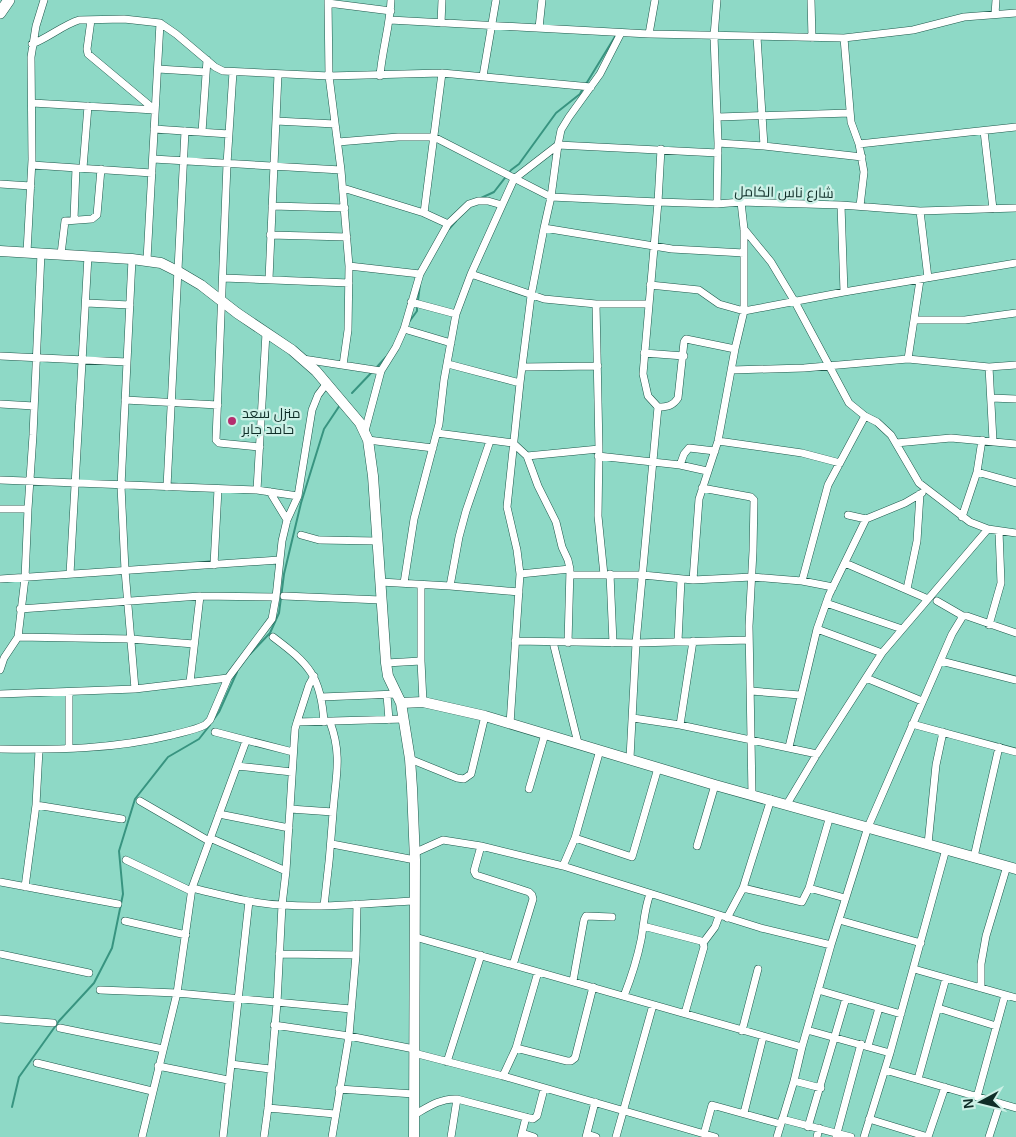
<svg xmlns="http://www.w3.org/2000/svg" width="1016" height="1137" viewBox="0 0 1016 1137" font-family="Helvetica,Cairo,sans-serif">
<rect width="100%" height="100%" fill="#8ed9c6"/>
<g fill="none" stroke-linecap="round" stroke-linejoin="round">
<path stroke="#389480" stroke-width="2" d="M 586,84 L 616,35
M 481,198 L 494,192 L 511,170 L 519,164 L 556,113 L 580,94 L 583,88
M 449,229 L 456,221
M 418,301 L 420,284
M 409,322 L 417,311 L 417,306
M 376,368 L 386,357
M 352,393 L 373,371
M 250,654 L 270,633 L 279,613 L 284,574 L 301,503 L 324,429 L 340,405
M 214,719 L 219,712 L 237,672
M 12,1107 L 19,1077 L 59,1021 L 94,983 L 112,948 L 123,894 L 119,851 L 135,799 L 168,757 L 199,739 L 210,725"/>
<g stroke="#1e584b" stroke-width="8">
<path id="street" d="M 328,0 L 329,76 L 341,170 L 349,266 L 348,330 L 343,365
M 717,0 L 714,36 L 718,143 L 717,204
M 811,0 L 812,38
M 328,3 L 391,11
M 995,14 L 996,0
M 91,20 L 87,49 L 88,54 L 155,110
M 390,20 L 649,34 L 844,38 L 913,30 L 964,17 L 1016,13
M 441,23 L 442,0
M 539,28 L 542,0
M 649,34 L 655,0
M 757,37 L 764,146
M 844,38 L 851,122 L 859,144 L 864,172 L 860,206
M 32,44 C 48,38 63,25 79,20 L 124,19 L 160,23 L 176,34 L 215,67 L 223,71 L 329,76 L 442,73 L 591,87
M 158,69 L 206,72
M 233,72 L 227,164 L 216,440 L 219,443 L 260,447
M 380,76 C 382,50 390,26 391,0
M 483,76 L 496,0
M 32,103 L 155,110
M 718,117 L 850,113
M 276,121 L 335,124
M 154,129 L 229,134
M 984,131 L 993,209
M 202,132 L 207,60
M 338,142 L 398,137 L 434,137 L 551,197 L 658,202 L 717,204 L 741,202 L 841,205 L 920,211 L 1016,208
M 718,143 L 764,146 L 862,157
M 859,144 L 1016,127
M 661,149 L 658,202 L 643,374 L 648,396 L 658,407 C 667,407 673,406 678,398 L 684,342 L 686,339 L 735,349
M 153,159 L 341,170
M 32,165 L 152,173
M 83,168 L 88,106
M 0,184 L 31,186
M 343,188 L 424,213 L 448,224
M 841,205 L 844,292
M 272,206 L 345,208
M 920,211 L 928,278
M 424,213 L 442,73
M 74,219 L 76,168
M 544,228 L 672,249 L 744,253
M 744,229 L 771,262 L 795,302 L 849,403 L 865,416 L 877,422 L 891,435 L 919,483 L 970,522 L 988,529 L 1016,533
M 270,235 L 347,237
M 27,252 L 32,160 L 31,57 L 36,26 L 44,0
M 61,254 L 65,221 L 92,219 L 97,215 L 101,169
M 132,259 L 121,486 L 125,570 L 135,689
M 147,260 L 160,23
M 349,266 L 420,274
M 471,274 L 544,299 L 596,304 L 649,304
M 223,278 L 349,283
M 269,279 L 278,74
M 650,285 L 699,290 L 719,304 L 744,311 L 844,292 L 1016,263
M 411,302 L 456,314
M 86,303 L 130,305
M 596,304 L 599,449 L 598,516 L 604,575
M 914,320 L 965,320 L 1016,313
M 404,329 L 451,343
M 644,353 L 684,356
M 0,356 L 127,362
M 303,359 L 381,371
M 908,359 L 920,280
M 448,364 L 520,383
M 522,367 L 598,366
M 989,367 L 993,441
M 732,370 L 804,368 L 908,359 L 989,367 L 1016,365
M 991,398 L 1016,399
M 125,400 L 218,405
M 0,404 L 34,406
M 365,431 L 381,371 L 396,347 L 404,329 L 420,274 L 448,224 L 469,204 L 478,201 L 488,201 L 502,205
M 437,433 L 513,443 L 527,456 L 538,486 L 556,522 L 562,547 L 568,560 L 570,569 L 568,643
M 368,440 L 433,448
M 718,441 L 802,453 L 840,463
M 896,443 L 951,438 L 1016,444
M 527,456 L 599,449
M 598,456 L 680,465 L 707,471
M 680,465 L 684,454 L 689,448 L 715,451
M 977,472 L 1016,483
M 0,480 L 257,490 L 298,496
M 167,487 L 185,131
M 702,488 L 751,497 L 754,500 L 753,551 L 749,626 L 752,795
M 257,490 L 266,333
M 270,492 L 287,520
M 0,509 L 28,509
M 848,515 L 866,519 L 905,503 L 922,493
M 962,517 L 977,472 L 982,440
M 301,535 L 319,540 L 377,541
M 845,563 L 928,599
M 214,565 L 218,489
M 70,574 L 88,256
M 520,574 L 570,569
M 610,574 L 613,643
M 571,575 L 643,575 L 693,580 L 752,577 L 802,581 L 833,587
M 0,579 L 279,560
M 693,580 L 699,499 L 718,441 L 735,349 L 744,311 L 744,229 L 741,202
M 802,581 L 828,485 L 865,416
M 380,582 L 450,586 L 519,592
M 404,583 L 414,519 L 439,424 L 444,380 L 456,314 L 471,274 L 514,179 L 558,145 L 718,153
M 421,585 L 421,661 L 423,702
M 450,586 L 459,537 L 466,511 L 490,441
M 907,589 L 917,541 L 920,494
M 200,596 L 276,597
M 284,596 L 381,600
M 937,601 L 963,616 L 967,616 L 1016,633
M 826,603 L 902,629
M 20,609 L 200,596 L 190,682
M 989,625 L 1001,583 L 999,531
M 817,629 L 882,653
M 18,637 L 131,639 L 194,644
M 273,637 C 309,664 321,676 324,722
M 515,641 L 636,643 L 749,640
M 678,641 L 681,580
M 553,642 L 578,743
M 941,661 L 1016,680
M 386,663 L 421,661
M 0,670 L 4,658 L 18,637 L 25,578 L 28,509 L 33,435 L 41,253
M 866,678 L 922,701
M 751,691 L 800,695
M 0,694 L 135,689 L 228,678
M 387,695 L 389,720
M 321,697 L 397,694
M 633,718 L 680,725 L 817,754
M 297,722 L 309,685 L 314,676
M 510,724 L 520,574 L 517,550 L 507,507 L 520,383 L 531,296 L 544,228 L 551,197 L 558,145 L 561,130 L 569,117 L 600,74 L 621,33
M 912,724 L 1016,752
M 680,725 L 693,641
M 215,732 L 293,752
M 789,747 L 817,629 L 829,595 L 866,519
M 69,748 L 69,692
M 0,749 C 58,750 115,749 172,735 C 183,732 195,730 205,725 L 210,720 L 228,678 L 272,619 L 276,597 L 282,541 L 287,520 L 298,496 L 312,410 L 318,395 L 327,383
M 600,750 L 575,838 L 632,857 L 658,768
M 630,758 L 636,643 L 658,407
M 410,759 L 457,778 L 464,779 L 471,774 L 485,716
M 237,766 L 292,772
M 529,789 L 545,734
M 140,801 L 209,841
M 787,804 L 817,754 L 882,653 L 988,529
M 36,805 L 122,819
M 290,809 L 333,812
M 219,814 L 289,828
M 210,838 L 286,871
M 332,844 L 415,860
M 928,844 L 936,765 L 943,732
M 481,846 L 474,871 L 476,875 L 529,892 L 532,895 L 533,899 L 513,965
M 697,846 L 715,785
M 414,853 L 443,840 L 481,846 L 563,866 L 761,928 L 831,945
M 974,857 L 999,747
M 126,860 L 191,891
M 563,866 L 575,838
M 0,882 L 118,904
M 25,887 L 36,805 L 39,750
M 192,888 C 222,895 252,904 283,905 C 327,908 371,903 415,901
M 743,888 L 802,902 L 809,888 L 830,816
M 809,888 L 845,898
M 324,906 C 328,875 331,844 333,813 C 335,779 343,757 330,722
M 727,918 L 743,888 L 771,799
M 839,920 L 921,943
M 125,921 L 186,935
M 643,926 L 701,941 L 703,943
M 415,937 L 802,1047
M 0,954 L 89,973
M 279,954 L 356,955
M 914,969 L 1016,998
M 573,981 L 584,920 L 586,916 L 612,917
M 981,988 L 981,964 L 986,936 L 1007,866
M 100,990 L 177,993 L 351,1009
M 818,990 L 901,1014
M 624,996 C 631,978 637,960 641,940 C 644,924 644,910 650,894
M 938,1008 L 996,1026
M 685,1013 L 704,947 L 703,943 L 715,927 L 719,916
M 0,1019 L 53,1023
M 274,1025 L 349,1036 L 414,1049
M 60,1028 L 163,1049
M 807,1030 L 890,1053
M 742,1031 L 758,969
M 868,1046 L 879,1008
M 516,1048 L 567,1061 L 571,1061 L 575,1058 L 593,987
M 414,1053 L 503,1076 L 715,1137
M 447,1062 L 481,955
M 37,1063 L 152,1091
M 231,1064 L 270,1069
M 158,1066 L 228,1080
M 885,1070 L 1016,1108
M 503,1076 L 516,1048 L 538,972
M 918,1079 L 946,978
M 794,1081 L 821,1088
M 339,1089 L 414,1094
M 977,1097 L 1005,995
M 268,1108 L 335,1114
M 744,1113 L 763,1037
M 414,1115 C 428,1107 441,1098 457,1099 L 533,1119 L 537,1116 L 544,1089
M 782,1119 L 851,1137
M 869,1119 L 928,1137
M 808,1127 L 846,998
M 522,1133 L 534,1137
M 587,1134 L 596,1137
M 704,1134 L 712,1105 L 781,1124
M 142,1137 L 177,993 L 192,888 L 246,741
M 223,1137 L 249,901
M 264,1137 L 268,1108 L 277,1003 L 282,905 L 286,871 L 295,729 L 297,722 L 404,719
M 332,1137 L 349,1036 L 356,955 L 357,904
M 451,1137 L 457,1099
M 521,1137 L 526,1117
M 586,1137 L 595,1102
M 616,1137 L 653,1005
M 777,1137 L 794,1081 L 802,1047 L 831,945 L 868,827 L 952,634 L 963,616
M 817,1137 L 819,1128
M 836,1137 L 861,1044
M 864,1137 L 890,1053 L 946,849
M 928,1137 L 945,1087
M 989,1137 L 1000,1103"/>
</g>
<g stroke="#1e584b" stroke-width="11">
<path id="secondary" d="M 0,251 L 132,259 L 161,263 L 179,272 L 201,285 L 237,313 L 292,350 L 316,371 L 360,423 L 368,440 L 373,476 L 386,663 L 388,676 L 401,703 L 410,759 L 412,788 L 415,860 L 414,1137
M 401,703 L 423,702 L 485,716 L 715,785 L 1016,869"/>
</g>
<g stroke="#1e584b" stroke-width="12">
<path id="primary" d="M 0,13 L 9,0"/>
</g>
<use href="#street" stroke="#fff" stroke-width="7"/>
<use href="#secondary" stroke="#fff" stroke-width="10"/>
<use href="#primary" stroke="#fff" stroke-width="11"/>
</g>
<circle fill="#b52d6e" stroke="#cdf1e7" stroke-width="2" cx="232" cy="421" r="5"/>
<g text-anchor="middle" stroke-width="4.5" stroke-linejoin="round" paint-order="stroke">
<g font-size="14" fill="#0f2e28" stroke="#cdf1e7">
<text transform="translate(784 192) rotate(1)" y="5">شارع ناس الكامل</text>
</g>
<g font-size="14" fill="#0f2e28" stroke="#cdf1e7" text-anchor="start">
<text x="242" y="418">منزل سعد<tspan x="242" dy="16">حامد جابر</tspan></text>
</g>
</g>
<g transform="translate(981 1102) rotate(263)" stroke="#cdf1e7" stroke-width="4" paint-order="stroke">
<path d="M0-4L9 19L0 12L-9 19Z" fill="#0f2e28"/>
<text y="-8" font-size="14" font-weight="bold" text-anchor="middle" fill="#0f2e28">N</text>
</g>
</svg>
